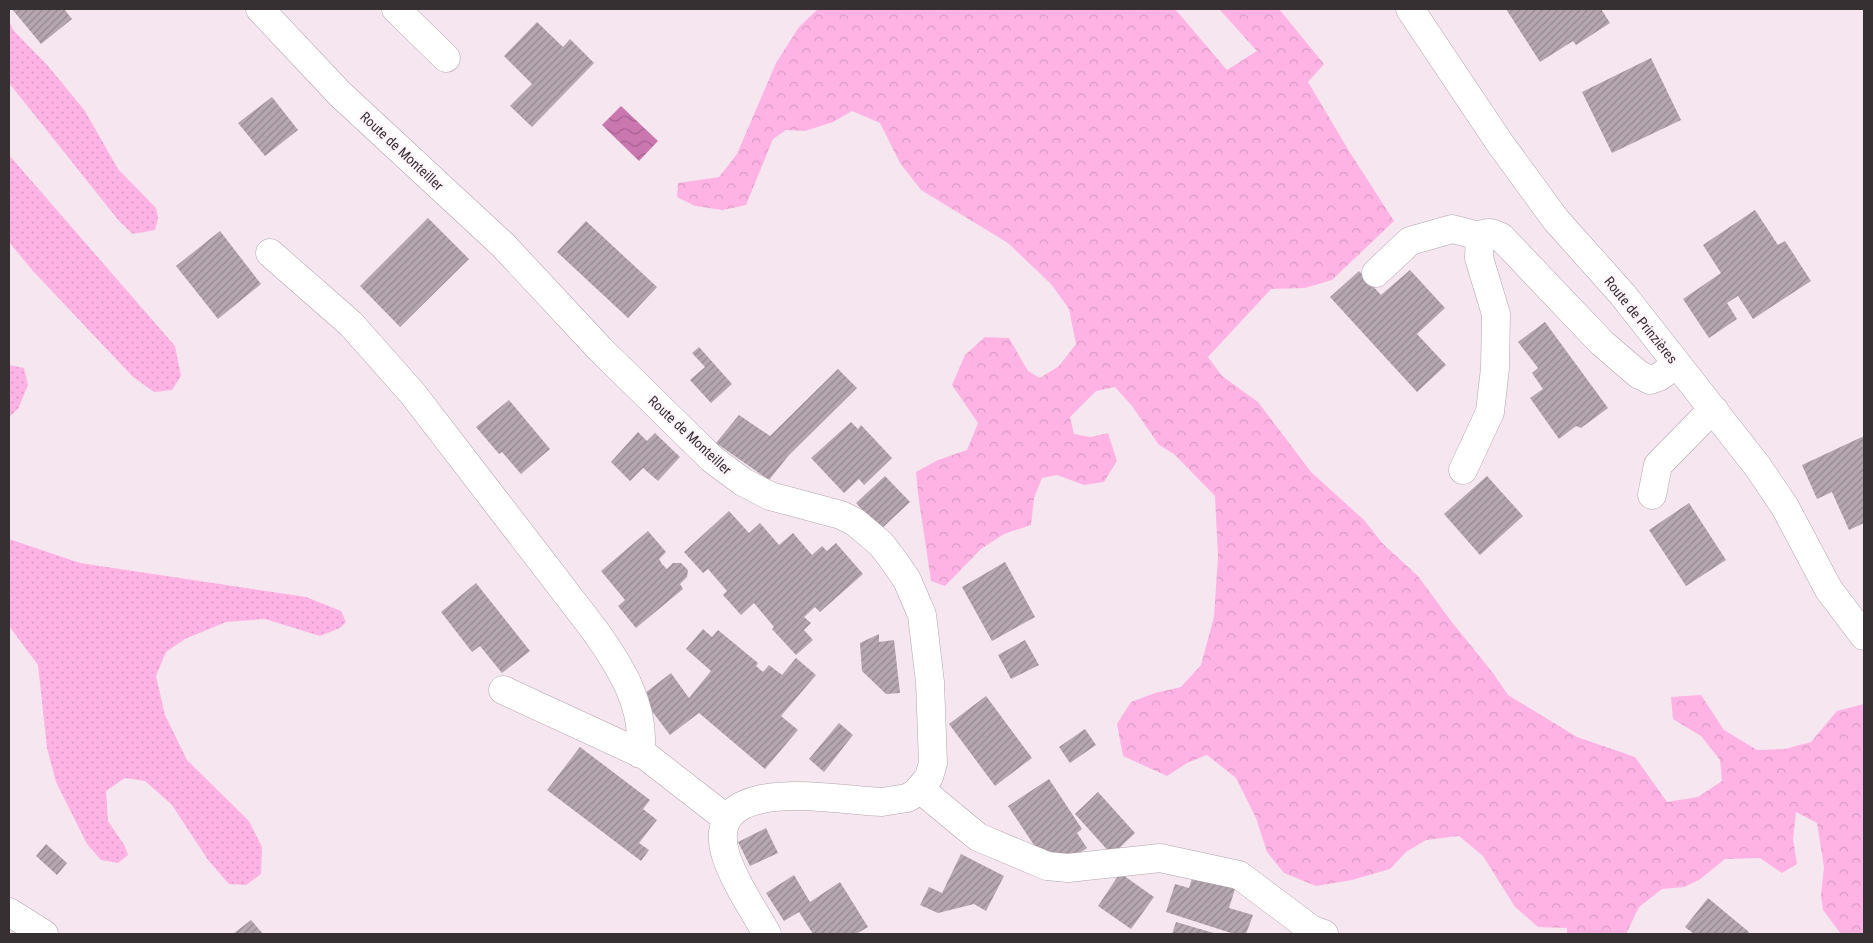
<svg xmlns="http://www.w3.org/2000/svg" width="1873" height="943" viewBox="0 0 1873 943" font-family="'Roboto Condensed',sans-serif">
<defs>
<pattern id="grass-dots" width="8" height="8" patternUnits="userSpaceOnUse" patternTransform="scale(1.25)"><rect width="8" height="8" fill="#feb3e4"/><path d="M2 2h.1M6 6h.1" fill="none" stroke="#da9ac4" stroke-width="1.8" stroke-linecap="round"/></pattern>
<pattern id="forest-crowns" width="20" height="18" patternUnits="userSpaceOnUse" patternTransform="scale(1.25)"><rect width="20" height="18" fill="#feb3e4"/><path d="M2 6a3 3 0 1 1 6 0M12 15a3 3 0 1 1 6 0" fill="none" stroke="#da9ac4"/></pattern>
<pattern id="water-waves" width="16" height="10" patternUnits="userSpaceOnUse" patternTransform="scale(1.25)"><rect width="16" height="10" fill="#ca77af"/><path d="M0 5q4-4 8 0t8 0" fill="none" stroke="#a5628f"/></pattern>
<pattern id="building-hatch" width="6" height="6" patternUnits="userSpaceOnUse" patternTransform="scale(1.25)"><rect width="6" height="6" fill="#b5a6af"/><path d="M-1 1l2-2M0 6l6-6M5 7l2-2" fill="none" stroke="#94888f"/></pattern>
</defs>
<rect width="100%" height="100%" fill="#f5e6ef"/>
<path fill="url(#grass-dots)" d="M 9,21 L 14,31 L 49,67 L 85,111 L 118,169 L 156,208 L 158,218 L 155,230 L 133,234 L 119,221 L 9,83 Z
M 9,155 L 175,346 L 181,376 L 172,390 L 154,392 L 133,377 L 33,271 L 9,242 Z
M 9,365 L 24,368 L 28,385 L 18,409 L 9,417 Z
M 9,539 L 80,563 L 306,597 L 341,611 L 346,622 L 340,628 L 320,636 L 265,619 L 226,622 L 185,639 L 166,652 L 156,676 L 165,715 L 187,760 L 249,821 L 262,847 L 261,874 L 246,885 L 229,884 L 208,860 L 172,805 L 145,781 L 125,778 L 106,791 L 108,821 L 125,846 L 128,855 L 118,863 L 101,860 L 87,844 L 56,782 L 47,748 L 38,665 L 9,626 Z"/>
<path fill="url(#forest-crowns)" d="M 818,9 L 1175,9 L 1227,70 L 1257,51 L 1219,9 L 1279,9 L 1324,64 L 1308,82 L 1349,151 L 1394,221 L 1332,280 L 1305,288 L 1271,289 L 1208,357 L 1222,376 L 1258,402 L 1311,472 L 1364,520 L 1383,544 L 1418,576 L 1451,621 L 1493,673 L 1508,695 L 1577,737 L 1635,757 L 1667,802 L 1698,797 L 1722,781 L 1720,760 L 1701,736 L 1673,719 L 1671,697 L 1701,695 L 1724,730 L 1757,750 L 1785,749 L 1811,742 L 1837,711 L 1864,704 L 1864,934 L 1841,934 L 1823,910 L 1821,896 L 1824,867 L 1817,823 L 1796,812 L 1793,839 L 1797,864 L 1782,873 L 1760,858 L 1725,859 L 1699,880 L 1684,887 L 1662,889 L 1639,907 L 1626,934 L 1567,934 L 1567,928 L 1538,927 L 1515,907 L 1483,856 L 1459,836 L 1426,840 L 1406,852 L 1390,869 L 1352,880 L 1316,886 L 1284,873 L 1267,852 L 1256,818 L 1236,778 L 1207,755 L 1187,763 L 1167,776 L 1123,756 L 1117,724 L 1131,702 L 1155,693 L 1181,687 L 1201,665 L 1214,617 L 1218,557 L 1215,496 L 1174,454 L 1159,445 L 1132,406 L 1115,387 L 1096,391 L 1070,417 L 1074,434 L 1090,437 L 1108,433 L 1117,461 L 1104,482 L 1084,485 L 1057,475 L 1042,478 L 1034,498 L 1031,525 L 1004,534 L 981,549 L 945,586 L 931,581 L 918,494 L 916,472 L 938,460 L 967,450 L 978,423 L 952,385 L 965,355 L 985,337 L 1009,338 L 1028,371 L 1040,378 L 1059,366 L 1076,344 L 1069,309 L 1051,284 L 1008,243 L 921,190 L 900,163 L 880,123 L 852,111 L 833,122 L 805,131 L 786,130 L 773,139 L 746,205 L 723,210 L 695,206 L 677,197 L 678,183 L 719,177 L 737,154 L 776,63 L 799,27 Z"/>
<path fill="url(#water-waves)" d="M 621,106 L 658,141 L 639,161 L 602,125 Z"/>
<path fill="url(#building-hatch)" d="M 12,9 L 64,9 L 72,19 L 41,44 Z
M 1506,9 L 1601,9 L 1610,23 L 1576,45 L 1573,41 L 1540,62 Z
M 537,22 L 563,47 L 570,39 L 594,63 L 532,127 L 510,106 L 532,84 L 504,56 Z
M 1651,58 L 1681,120 L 1612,153 L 1582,92 Z
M 272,97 L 298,130 L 265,156 L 238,123 Z
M 1755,210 L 1778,245 L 1785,241 L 1811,281 L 1753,319 L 1738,296 L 1727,303 L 1737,319 L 1709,338 L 1683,299 L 1721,273 L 1703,245 Z
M 428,218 L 469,259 L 400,327 L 360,286 Z
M 586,221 L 657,287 L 628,318 L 557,252 Z
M 220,231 L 261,284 L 218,319 L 176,266 Z
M 1410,270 L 1445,308 L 1417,334 L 1446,365 L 1417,392 L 1330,297 L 1359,271 L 1381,295 Z
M 1545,322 L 1608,408 L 1581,428 L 1576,426 L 1559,439 L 1530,398 L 1543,389 L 1532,373 L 1538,368 L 1518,342 Z
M 699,347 L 732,384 L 711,403 L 690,380 L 705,367 L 692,353 Z
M 838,369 L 857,388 L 789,455 L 769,480 L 716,443 L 739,415 L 770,436 Z
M 509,400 L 550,449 L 521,474 L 502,452 L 499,454 L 476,427 Z
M 851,422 L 858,429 L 861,425 L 892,458 L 864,485 L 859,479 L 844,493 L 811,458 Z
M 638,432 L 647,441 L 655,433 L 680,457 L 658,481 L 643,468 L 630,481 L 611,462 Z
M 1864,436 L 1864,523 L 1849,530 L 1832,492 L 1817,499 L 1802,465 Z
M 885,476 L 910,502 L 880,530 L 856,503 Z
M 1487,476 L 1523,516 L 1480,555 L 1444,514 Z
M 1689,503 L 1726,560 L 1686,586 L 1649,530 Z
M 729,511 L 749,533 L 760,523 L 779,545 L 793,533 L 812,555 L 822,546 L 827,551 L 836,543 L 863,574 L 820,612 L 815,607 L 804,617 L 811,623 L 804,630 L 813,640 L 796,655 L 772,629 L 774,627 L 754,603 L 741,615 L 723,595 L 727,591 L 708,569 L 703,573 L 684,552 Z
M 648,531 L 666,552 L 659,559 L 662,564 L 667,569 L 673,563 L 681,563 L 688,570 L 687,577 L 680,584 L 683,589 L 636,628 L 618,606 L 625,600 L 601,571 Z
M 1005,562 L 1035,617 L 992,641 L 962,587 Z
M 476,583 L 530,651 L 502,673 L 480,646 L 472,652 L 441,612 Z
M 703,629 L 712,637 L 718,630 L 758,663 L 756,666 L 763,672 L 769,665 L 782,675 L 796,658 L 816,675 L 781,716 L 798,730 L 765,769 L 699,713 L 670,735 L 645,702 L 649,699 L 645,693 L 671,673 L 689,698 L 711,671 L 686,649 Z
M 879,634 L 879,642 L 894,640 L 900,693 L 886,694 L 862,671 L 860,643 Z
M 1025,640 L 1039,665 L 1011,679 L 998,655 Z
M 986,696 L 1032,758 L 995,786 L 949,724 Z
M 839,723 L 853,735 L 824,772 L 809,759 Z
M 1085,729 L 1096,745 L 1070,763 L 1059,747 Z
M 580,747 L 650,800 L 643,809 L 657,820 L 639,843 L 649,850 L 641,861 L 547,790 Z
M 1049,779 L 1082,829 L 1077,833 L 1087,848 L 1063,864 L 1042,857 L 1008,806 Z
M 1098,792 L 1135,833 L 1112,855 L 1075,814 Z
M 766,828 L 778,853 L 750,866 L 738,842 Z
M 46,844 L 67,863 L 57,875 L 36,856 Z
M 961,854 L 1004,876 L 986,911 L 974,904 L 938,913 L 920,905 L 929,887 L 942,893 Z
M 1120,873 L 1154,897 L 1131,929 L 1098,906 Z
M 794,875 L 810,902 L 840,882 L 868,927 L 856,934 L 813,934 L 799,912 L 784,921 L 766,893 Z
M 1193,875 L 1235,889 L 1229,908 L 1253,915 L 1246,934 L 1234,934 L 1166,912 L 1175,884 L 1189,888 Z
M 1708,898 L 1749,932 L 1748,934 L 1694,934 L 1685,927 Z
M 251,920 L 263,934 L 233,934 Z
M 1176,922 L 1217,934 L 1172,934 Z"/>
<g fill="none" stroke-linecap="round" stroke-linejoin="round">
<g stroke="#b2a4ad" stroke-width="29">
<path id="minor" d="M 260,9 L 340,94 L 503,245 L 600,349 L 712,459 L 743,482 L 770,496 L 841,515 L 855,522 L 881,544 L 894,561 L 907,580 L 922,615 L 930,682 L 933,763 L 929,777 L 916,793 L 907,798 L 882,802 C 839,801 700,771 726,856 C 735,883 753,909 767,934
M 396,9 L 446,58
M 1410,9 L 1499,142 L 1556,220 L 1623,295 L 1758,467 L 1785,507 L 1829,590 L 1864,636
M 270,253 L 351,324 L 413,394 L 593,628 C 619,664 647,707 640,754
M 1376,273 L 1410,241 L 1452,229 L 1480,236
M 1463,470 L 1490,412 L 1495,368 L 1496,314 L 1479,258 L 1480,236 C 1488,231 1493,233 1501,237 L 1602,343 L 1638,374 L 1650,380 L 1659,377 L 1677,364
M 1652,495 L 1658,465 L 1704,418 L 1715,411
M 503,690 L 646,756 L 727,819
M 920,789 L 978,837 L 1047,866 L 1068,868 L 1160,858 L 1239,875 L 1311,929 L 1324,934
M 9,912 L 44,934"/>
</g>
<use href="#minor" stroke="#fff" stroke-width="28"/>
</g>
<g text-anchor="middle" stroke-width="5" stroke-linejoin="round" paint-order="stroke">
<g font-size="14" fill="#363033" stroke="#fef5fb">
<text transform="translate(402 151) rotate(43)" y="5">Route de Monteiller</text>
<text transform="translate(1641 320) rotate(51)" y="5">Route de Prinzières</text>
<text transform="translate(690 435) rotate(43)" y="5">Route de Monteiller</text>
</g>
</g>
<rect width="1873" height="943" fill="none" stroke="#363033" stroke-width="20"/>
</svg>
